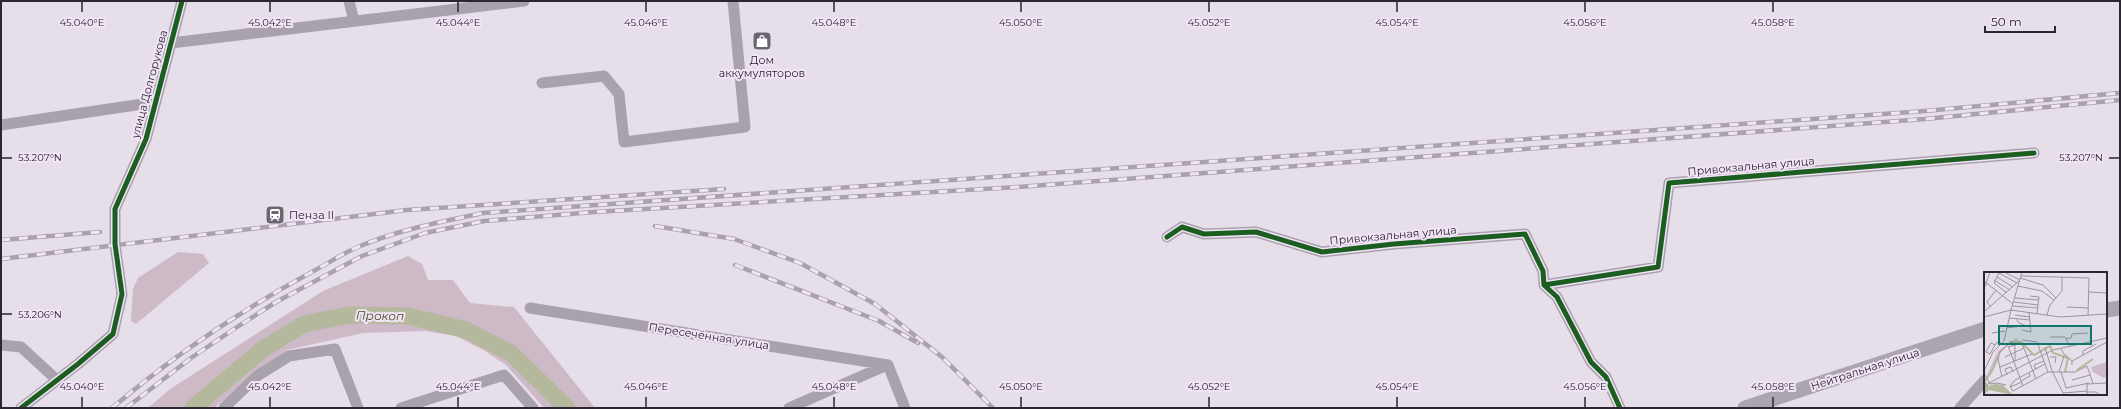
<svg xmlns="http://www.w3.org/2000/svg" width="2121" height="409" viewBox="0 0 2121 409" font-family="Montserrat,sans-serif">
<rect width="100%" height="100%" fill="#e6dee9"/>
<path fill="#ceb9c7" d="M 178,252 L 203,254 L 209,263 L 136,324 L 131,321 L 133,289 L 138,278 Z
M 408,256 L 422,264 L 428,280 L 453,280 L 470,303 L 514,307 L 595,408 L 544,408 L 506,365 L 485,351 L 456,336 L 425,331 L 363,333 L 287,350 L 214,408 L 148,408 L 170,389 L 323,291 Z"/>
<g fill="none" stroke-linecap="round" stroke-linejoin="round">
<path stroke="#b4b89c" stroke-width="17" d="M 193,408 L 263,349 L 304,324 L 350,315 L 408,316 L 466,330 L 511,353 L 567,408"/>
<path stroke="#a9a2ad" stroke-width="11" d="M 349,1 L 354,21
M 171,43 L 524,1
M 542,83 L 604,76 L 619,94 L 624,142 L 745,127 L 733,1
M 1,125 L 156,102
M 1167,237 L 1182,227 L 1204,234 L 1256,232 L 1322,252 L 1394,244 L 1525,234 L 1543,271 L 1544,285 L 1557,297 L 1591,362 L 1606,377 L 1620,408
M 1544,285 L 1658,267 L 1669,183 L 2034,153
M 530,308 L 888,365
M 1,345 L 21,347 L 57,380
M 888,365 L 905,408
M 21,408 L 78,364 L 113,334 L 122,294 L 115,244 L 115,209 L 146,139 L 182,1
M 224,408 L 257,376 L 289,356 L 335,349 L 358,408
M 401,408 L 504,375 L 533,408
M 789,408 L 887,365
M 1960,408 L 1985,380"/>
<path stroke="#aba5af" stroke-width="15" d="M 2106,310 L 2120,308
M 1745,408 L 1985,329"/>
<g stroke="#a9a2ad" stroke-width="4.5">
<path id="rail" d="M 655,226 L 734,239 L 800,263 L 875,304 L 942,357 L 993,408
M 1,240 L 100,232
M 1,259 L 407,210 L 724,189
M 735,265 L 879,321 L 918,343
M 112,408 C 173,356 240,311 310,273 C 326,265 341,254 358,247 C 397,230 441,222 483,213 L 1925,111 L 2120,93
M 126,408 L 191,358 L 231,331 L 276,302 L 362,256 L 425,233 L 484,221 L 594,212 L 1018,187 L 1925,119 L 2120,100"/>
</g>
<use href="#rail" stroke="#f1e4f6" stroke-width="3" stroke-dasharray="9" stroke-linecap="butt"/>
<g stroke="#f1e4f6" stroke-width="8">
<path id="cycleway" d="M 1167,237 L 1182,227 L 1204,234 L 1256,232 L 1322,252 L 1394,244 L 1525,234 L 1543,271 L 1544,285 L 1557,297 L 1591,362 L 1606,377 L 1620,408
M 1544,285 L 1658,267 L 1669,183 L 2034,153
M 21,408 L 78,364 L 113,334 L 122,294 L 115,244 L 115,209 L 146,139 L 182,1"/>
</g>
<use href="#cycleway" stroke="#1b5e20" stroke-width="5"/>
</g>
<path fill="none" stroke="#2b2631" stroke-width="1.5" d="M 82,2 L 82,12M 270,2 L 270,12M 458,2 L 458,12M 646,2 L 646,12M 834,2 L 834,12M 1021,2 L 1021,12M 1209,2 L 1209,12M 1397,2 L 1397,12M 1585,2 L 1585,12M 1773,2 L 1773,12M 2,158 L 12,158M 2109,158 L 2119,158M 2,314 L 12,314M 82,397 L 82,407M 270,397 L 270,407M 458,397 L 458,407M 646,397 L 646,407M 834,397 L 834,407M 1021,397 L 1021,407M 1209,397 L 1209,407M 1397,397 L 1397,407M 1585,397 L 1585,407M 1773,397 L 1773,407"/>
<defs>
<g id="shop-square" transform="scale(1)"><rect x="-9" y="-9" width="18" height="18" rx="4" fill="#6c6671" stroke="#f1e4f6"/><path d="M-5-2.5h2.3a2.7 3.5 0 0 1 5.4 0H5L5.5 6h-11ZM-1.5-2.5h3a1.5 2.3 0 0 0-3 0Z" fill="#fff"/></g>
<g id="station-square" transform="scale(1)"><rect x="-9" y="-9" width="18" height="18" rx="4" fill="#6c6671" stroke="#f1e4f6"/><path d="M-3-6H3Q5-6 5-4V2Q5 4 3 4L4.5 6H3L1.5 4h-3L-3 6H-4.5L-3 4Q-5 4-5 2V-4Q-5-6-3-6ZM-3.5-4v3h7v-3ZM-3.5 1v1.5H-2V1ZM2 1v1.5H3.5V1Z" fill="#fff"/></g>
</defs>
<g fill-rule="evenodd">
<use href="#shop-square" x="762" y="41"/>
<use href="#station-square" x="275" y="215"/>
</g>
<g text-anchor="middle" stroke-width="4" stroke-linejoin="round" paint-order="stroke">
<g font-size="11" fill="#2b2631" stroke="#f1e4f6">
<text x="762" y="64">Дом<tspan x="762" dy="13">аккумуляторов</tspan></text>
<text x="289" y="219" text-anchor="start">Пенза II</text>
</g>
<g font-size="11" fill="#2b2631" stroke="#f1e4f6">
<text transform="translate(149 84) rotate(-75)" y="4">улица Долгорукова</text>
<text transform="translate(1751 166) rotate(-5)" y="4">Привокзальная улица</text>
<text transform="translate(1393 235) rotate(-5)" y="4">Привокзальная улица</text>
<text transform="translate(709 336) rotate(9)" y="4">Пересечённая улица</text>
<text transform="translate(1865 369) rotate(-18)" y="4">Нейтральная улица</text>
</g>
<g font-size="12" font-style="italic" fill="#444e21" stroke="#f1e4f6">
<text transform="translate(380 316) rotate(1)" y="4">Прокоп</text>
</g>
</g>
<g transform="translate(1984 272)">
<rect width="123" height="123" fill="#e6dee9"/>
<path d="M 32,66 L 42,74 L 35,69 L 27,70 L 15,82 L 5,106 L 3,103 L 14,79 ZM 123,90 L 123,104 L 120,106 L 109,100 L 107,95 Z" fill="#ceb9c7"/>
<path d="M 1,109 L 5,114 L 11,112 L 19,113 L 29,123 L 5,118 L 0,123 Z" fill="#b4b89c"/>
<path fill="none" stroke="#b4b89c" stroke-width="2" d="M 25,70 L 37,70 L 50,83 L 66,74 L 69,81 L 84,86 L 81,100M 93,98 L 109,87M 0,110 L 8,99 L 14,85"/>
<path fill="none" stroke="#9b949f" stroke-width="1" d="M 13,0 L 33,11M 20,0 L 36,8M 15,1 L 10,11 L 23,21M 37,4 L 105,6 L 104,43M 13,5 L 29,15M 36,6 L 59,13 L 72,26M 10,8 L 26,18M 0,9 L 29,32M 34,14 L 58,19 L 70,28M 0,17 L 6,0M 105,20 L 123,21M 46,24 L 55,25 L 53,41M 31,26 L 54,28M 30,30 L 54,33M 29,34 L 54,36M 7,35 L 3,30 L 12,18M 83,35 L 104,36M 27,38 L 38,0M 0,40 L 36,8M 31,43 L 46,45M 63,43 L 66,33 L 78,19 L 78,5M 0,45 L 27,38 L 76,45 L 123,42M 25,46 L 46,48M 32,47 L 35,51 L 43,54M 22,56 L 47,53M 38,58 L 47,60 L 45,40M 8,61 L 21,59M 66,65 L 81,65 L 86,74M 82,67 L 87,66 L 88,62 L 104,61M 38,68 L 53,70M 53,70 L 64,100 L 91,100 L 103,94 L 109,111M 11,73 L 7,71 L 2,80 L 6,82 L 11,73 L 13,70 L 17,71M 31,73 L 31,89M 24,74 L 39,114M 24,75 L 37,71 L 39,74 L 52,107M 61,75 L 68,99 L 79,121 L 103,119M 77,77 L 80,82 L 88,89 L 88,93M 99,83 L 99,79 L 112,72M 21,85 L 40,76M 66,85 L 72,85 L 71,91M 88,89 L 123,70M 16,95 L 48,82M 52,97 L 50,93 L 60,89M 0,99 L 9,80 L 20,69 L 27,38M 75,100 L 80,84M 77,100 L 82,116M 0,101 L 6,112 L 13,111 L 22,113M 23,103 L 21,97 L 27,95 L 29,100M 18,105 L 14,87 L 16,80 L 27,70 L 31,73M 88,108 L 106,103M 37,109 L 46,104 L 45,101M 26,114 L 29,119 L 64,100M 26,114 L 31,108 L 61,92M 26,115 L 38,110M 0,116 L 5,111 L 69,78 L 123,66M 82,116 L 105,111M 103,120 L 112,120 L 116,123M 103,123 L 103,112 L 123,111"/>
<path fill="#0f766e" fill-opacity="0.15" stroke="#0f766e" stroke-width="2" d="M 15,54 L 107,54 L 107,72 L 15,72 Z"/>
<rect width="123" height="123" fill="none" stroke="#2b2631" stroke-width="2"/>
</g>
<g font-size="10" text-anchor="middle" fill="#2b2631" stroke="#f1e4f6" stroke-width="4" stroke-linejoin="round" paint-order="stroke">
<text x="82" y="26">45.040°E</text>
<text x="270" y="26">45.042°E</text>
<text x="458" y="26">45.044°E</text>
<text x="646" y="26">45.046°E</text>
<text x="834" y="26">45.048°E</text>
<text x="1021" y="26">45.050°E</text>
<text x="1209" y="26">45.052°E</text>
<text x="1397" y="26">45.054°E</text>
<text x="1585" y="26">45.056°E</text>
<text x="1773" y="26">45.058°E</text>
<text x="40" y="161">53.207°N</text>
<text x="2081" y="161">53.207°N</text>
<text x="40" y="318">53.206°N</text>
<text x="82" y="390">45.040°E</text>
<text x="270" y="390">45.042°E</text>
<text x="458" y="390">45.044°E</text>
<text x="646" y="390">45.046°E</text>
<text x="834" y="390">45.048°E</text>
<text x="1021" y="390">45.050°E</text>
<text x="1209" y="390">45.052°E</text>
<text x="1397" y="390">45.054°E</text>
<text x="1585" y="390">45.056°E</text>
<text x="1773" y="390">45.058°E</text>
</g>
<rect width="2121" height="409" fill="none" stroke="#2b2631" stroke-width="4"/>
<path d="M1985 26v6h70v-6" fill="none" stroke="#2b2631" stroke-width="2"/>
<text x="1991" y="26" font-size="12" fill="#2b2631" stroke="#f1e4f6" stroke-width="3" paint-order="stroke">50 m</text>
</svg>
